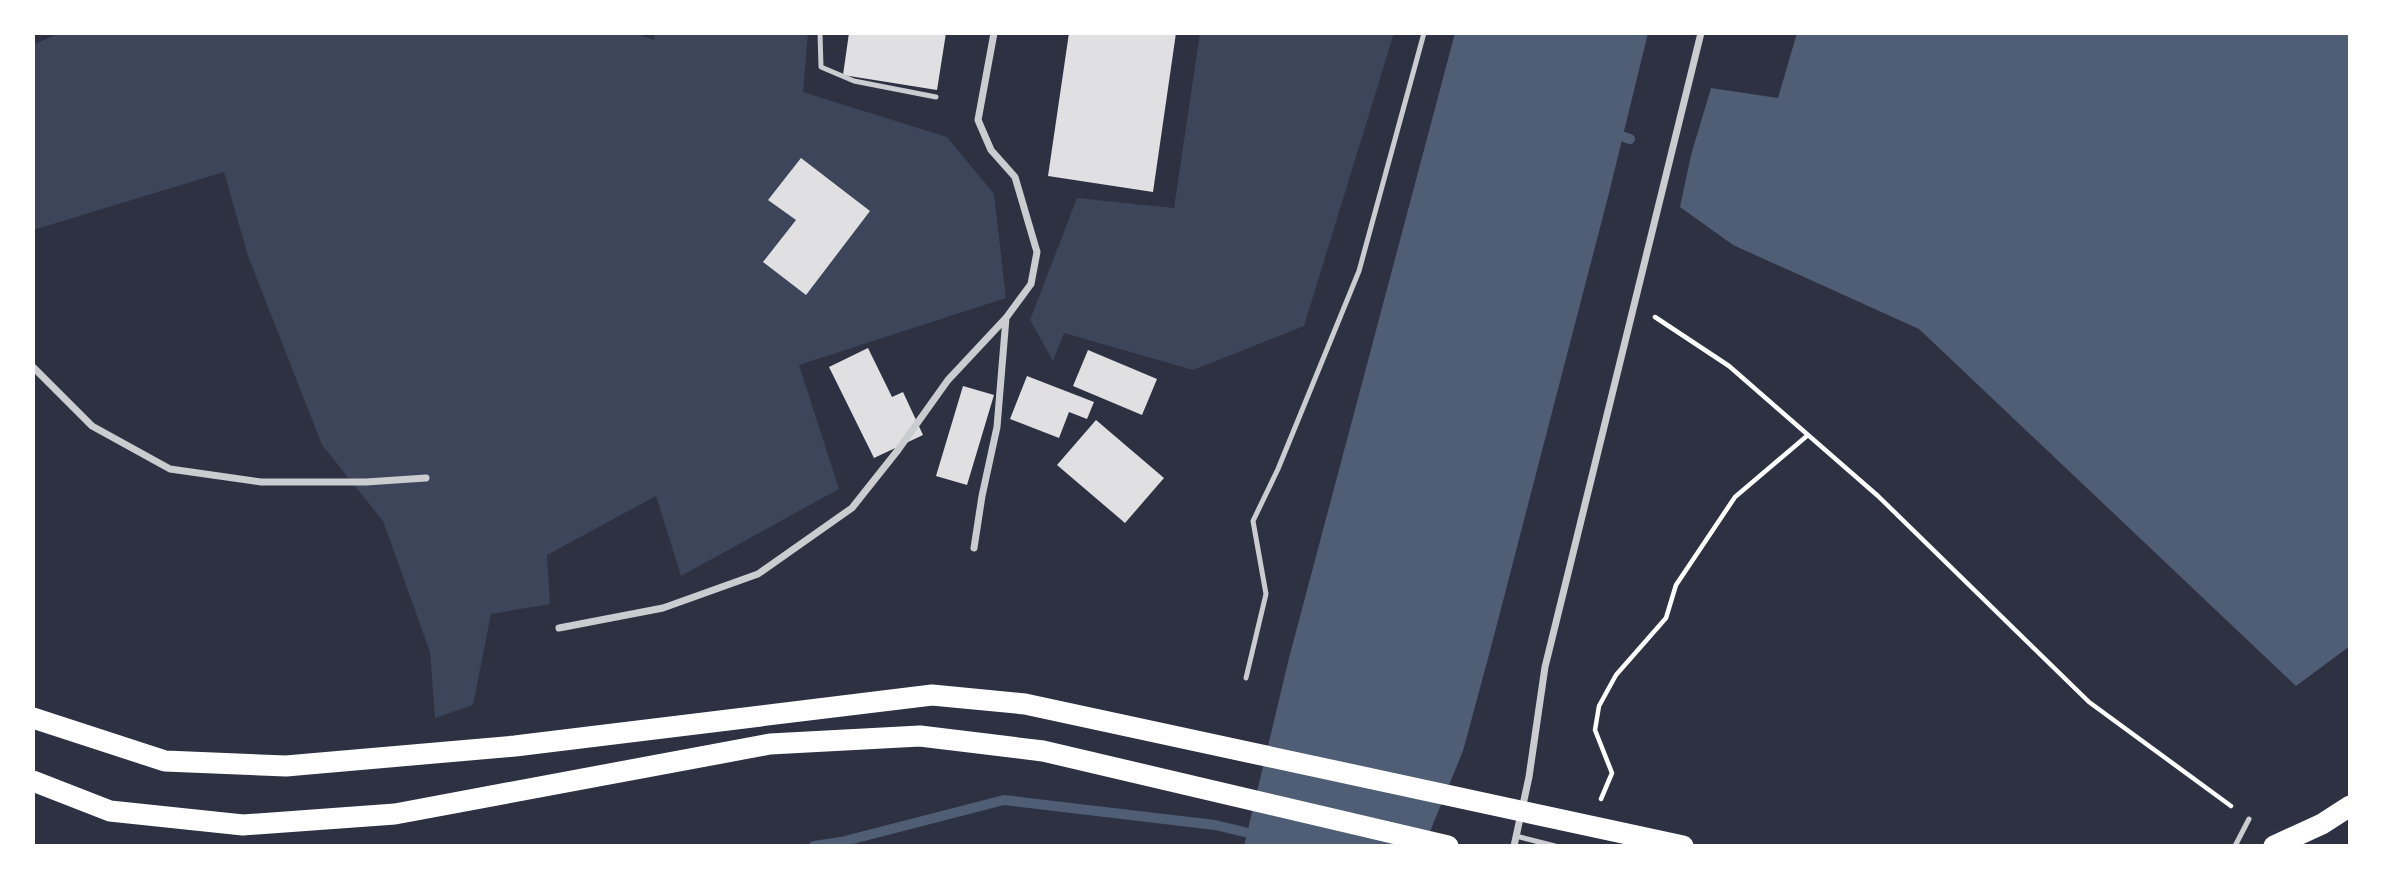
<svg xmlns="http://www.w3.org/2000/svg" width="2383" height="879" viewBox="0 0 2383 879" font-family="Mulish,sans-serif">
<rect width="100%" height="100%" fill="#2d3142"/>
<path fill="#3c4559" d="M 59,33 L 635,33 L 654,40 L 655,33 L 808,33 L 803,92 L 947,137 L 994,194 L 1006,298 L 799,365 L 839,489 L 681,576 L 656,496 L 547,555 L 550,604 L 491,614 L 473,705 L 435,718 L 430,652 L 383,521 L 322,445 L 248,256 L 224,172 L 33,230 L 33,45 Z
M 1200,33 L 1394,33 L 1304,326 L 1193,370 L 1064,333 L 1053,361 L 1030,320 L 1077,198 L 1174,208 Z"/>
<path fill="#4f5d75" d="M 1455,33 L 1648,33 L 1609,193 L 1490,651 L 1463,751 L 1424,846 L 1244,846 L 1289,658 Z
M 1797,33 L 2350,33 L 2350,646 L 2296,686 L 1919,329 L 1733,245 L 1680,207 L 1691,155 L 1711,88 L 1778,98 Z"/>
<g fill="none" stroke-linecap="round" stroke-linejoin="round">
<path stroke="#4f5d75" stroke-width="10" d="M 1612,133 L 1630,139
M 814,846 L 841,842 L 1004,800 L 1215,825 L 1261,836"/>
</g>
<path fill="#e0e0e3" d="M 849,33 L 946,33 L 937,90 L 843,75 Z
M 1069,33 L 1176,33 L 1153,192 L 1048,176 Z
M 801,158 L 870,211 L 806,295 L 763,262 L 796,220 L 768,200 Z
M 868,348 L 892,397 L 903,392 L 923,435 L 874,458 L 829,367 Z
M 1088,350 L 1157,379 L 1142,415 L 1073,386 Z
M 1027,376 L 1094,402 L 1087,419 L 1069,412 L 1059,438 L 1010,419 Z
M 963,386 L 994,395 L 967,485 L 936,476 Z
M 1096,420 L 1164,478 L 1125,523 L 1057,465 Z"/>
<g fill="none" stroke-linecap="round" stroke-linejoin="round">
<path stroke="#fff" stroke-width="4.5" d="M 1655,317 L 1729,366 L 1878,496 L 2089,702 L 2231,806
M 1601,799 L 1612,773 L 1595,730 L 1599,706 L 1616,675 L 1666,618 L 1676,585 L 1735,497 L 1808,435"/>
<path stroke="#caccd0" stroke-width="5" d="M 820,33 L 821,67 L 854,81 L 936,97
M 1246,678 L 1266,594 L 1253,521 L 1278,469 L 1359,271 L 1424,33
M 1516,836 L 1555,846
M 2235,846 L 2249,819"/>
<path stroke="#caccd0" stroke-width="7" d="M 33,367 L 92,426 L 170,469 L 261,482 L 366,482 L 426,478
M 974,548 L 982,496 L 997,427 L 1006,318
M 559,628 L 663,608 L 758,574 L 852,508 L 898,450 L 948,380 L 1006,318 L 1031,284 L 1037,252 L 1015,177 L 991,150 L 978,120 L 994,33
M 1514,846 L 1529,777 L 1545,667 L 1701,33"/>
<path stroke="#fff" stroke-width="21" d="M 33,718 L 165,761 L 286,766 L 515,746 L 932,695 L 1025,704 L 1683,846
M 33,781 L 110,811 L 243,825 L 395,814 L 770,744 L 920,736 L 1043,751 L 1448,846
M 2274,846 L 2322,824 L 2350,806"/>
</g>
<rect width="2383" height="879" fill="none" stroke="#ffffff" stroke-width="70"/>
</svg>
